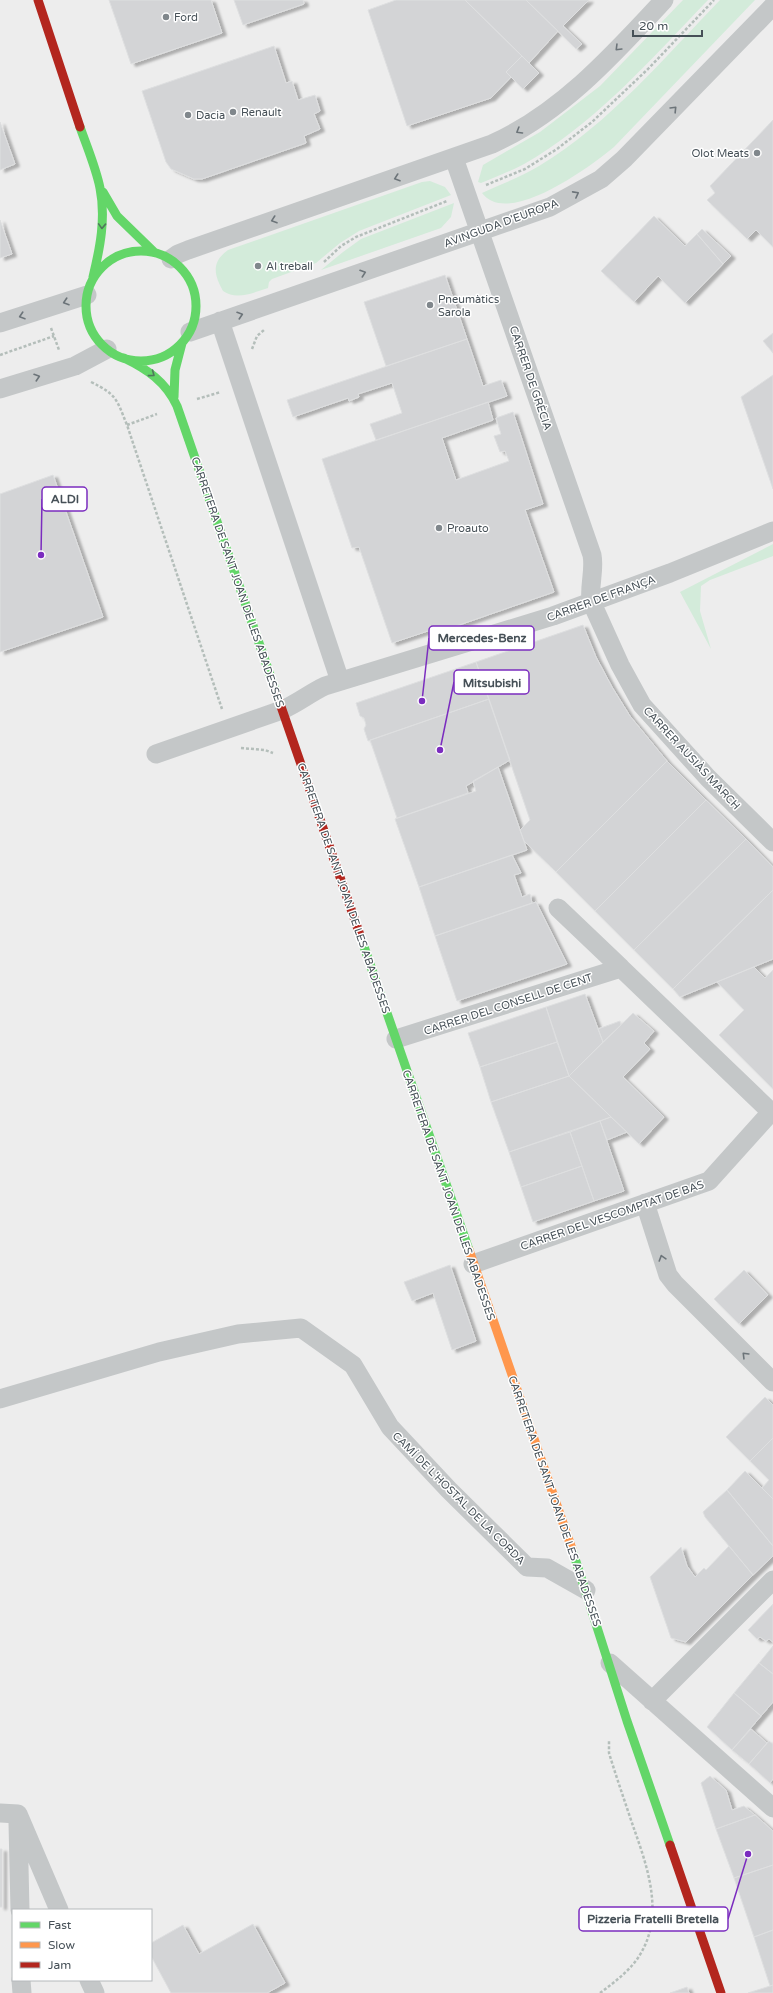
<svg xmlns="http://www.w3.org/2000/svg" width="773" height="1993" viewBox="0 0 773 1993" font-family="'Varela Round',sans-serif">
<defs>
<filter id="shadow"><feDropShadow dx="4.5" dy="2.5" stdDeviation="1" flood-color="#0004"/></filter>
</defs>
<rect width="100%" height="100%" fill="#ededed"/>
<path fill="#d3ebda" d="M 683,0 L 708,0 C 654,56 602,116 536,157 C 519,168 500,175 481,183 L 478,182 L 483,165 L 540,132 L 600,86 Z
M 720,0 L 755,0 L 614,147 C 591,166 508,228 482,193 C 501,184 521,177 539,166 C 610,123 664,58 720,0 Z
M 430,181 L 445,187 L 451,195 L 359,231 L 340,243 L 316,263 L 272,279 L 269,282 L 268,288 C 254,292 237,301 223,291 C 214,275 211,262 228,250 L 422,182 Z
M 454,203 L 451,217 L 441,228 L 321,270 L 343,252 L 361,239 Z
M 773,544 L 773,556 L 710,580 L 701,586 L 700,611 L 711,649 L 680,592 Z"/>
<path fill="#d3d4d6" stroke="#dedfe0" filter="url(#shadow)" d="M 109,0 L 211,0 L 222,33 L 131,64 Z
M 234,0 L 303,0 L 304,4 L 243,25 Z
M 396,0 L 465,0 L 522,56 L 506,72 L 511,77 L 491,98 L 407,126 L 368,10 Z
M 465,0 L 526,0 L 558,31 L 529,63 Z
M 526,0 L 589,0 L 563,26 L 582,44 L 576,49 Z
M 274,46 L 286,83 L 292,81 L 298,100 L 315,95 L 320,111 L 314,114 L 320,129 L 304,136 L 306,143 L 202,179 L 194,179 L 171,169 L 166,162 L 142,91 Z
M 522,56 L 539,73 L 523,89 L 506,72 Z
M 773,120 L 773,247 L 756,230 L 747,239 L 707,200 L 715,193 L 710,186 Z
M 0,122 L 15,164 L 0,170 Z
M 654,216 L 685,246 L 697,234 L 723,264 L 685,303 L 658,276 L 634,302 L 601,271 Z
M 0,220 L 12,254 L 0,258 Z
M 702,229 L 731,256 L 723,264 L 697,234 Z
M 445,275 L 467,339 L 386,366 L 364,302 Z
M 773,333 L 773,353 L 763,341 Z
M 467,339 L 483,386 L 501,380 L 507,396 L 376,440 L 370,424 L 402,413 L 392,383 L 358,394 L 359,397 L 349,401 L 348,398 L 293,417 L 287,400 Z
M 773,375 L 773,489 L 741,397 Z
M 488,402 L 493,420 L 442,438 L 456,480 L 509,461 L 505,451 L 500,452 L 494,436 L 501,434 L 496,418 L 513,412 L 543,504 L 525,510 L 554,592 L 445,630 L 443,626 L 392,643 L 359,547 L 352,548 L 322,459 Z
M 53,475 L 103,617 L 0,652 L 0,494 Z
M 583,625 L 596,657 L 612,687 L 630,716 L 667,761 L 556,872 L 524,841 L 520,830 L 530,820 L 476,662 Z
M 476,662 L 489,699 L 368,741 L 364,729 L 366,725 L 364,718 L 360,716 L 356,703 Z
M 489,699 L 510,760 L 466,786 L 468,793 L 397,818 L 370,740 Z
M 667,761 L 706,800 L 595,911 L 556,872 Z
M 498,767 L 527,850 L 419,887 L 395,819 L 476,791 L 473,781 Z
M 706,800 L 746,839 L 634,950 L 595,911 Z
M 746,839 L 773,867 L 773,890 L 673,989 L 634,950 Z
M 512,855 L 521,873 L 514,875 L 522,897 L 530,894 L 532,903 L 435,936 L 419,887 Z
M 773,890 L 773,959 L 680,997 L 673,989 Z
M 536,902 L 567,964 L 457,1001 L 435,936 Z
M 754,967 L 765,978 L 773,970 L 773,1089 L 719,1035 L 744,1010 L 717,982 Z
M 585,994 L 603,1042 L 569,1076 L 546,1007 Z
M 546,1007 L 557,1042 L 480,1067 L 468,1033 Z
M 633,1013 L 654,1031 L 644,1043 L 650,1049 L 623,1077 L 664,1117 L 639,1144 L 569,1076 Z
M 620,1021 L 621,1025 L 603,1042 L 598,1029 Z
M 557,1042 L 569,1076 L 491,1102 L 480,1067 Z
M 569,1076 L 611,1117 L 509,1152 L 491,1102 Z
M 611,1117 L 627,1132 L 607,1140 L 600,1121 Z
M 600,1121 L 624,1191 L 594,1201 L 570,1132 Z
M 570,1132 L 582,1166 L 521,1187 L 509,1152 Z
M 582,1166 L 594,1201 L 533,1222 L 521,1187 Z
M 450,1265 L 476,1341 L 452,1350 L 433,1293 L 412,1301 L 404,1282 Z
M 744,1270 L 768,1295 L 739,1324 L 714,1299 Z
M 765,1397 L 773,1405 L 773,1438 L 750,1461 L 726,1437 Z
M 773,1438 L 773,1499 L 762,1488 L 769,1480 L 750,1461 Z
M 745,1471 L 773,1499 L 773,1546 L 727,1490 Z
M 727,1490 L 773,1546 L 773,1556 L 753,1575 L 705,1517 L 703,1512 Z
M 729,1546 L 753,1575 L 686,1642 L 671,1638 L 650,1577 L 681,1547 L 687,1566 L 695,1577 L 704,1568 L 706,1570 Z
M 773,1604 L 773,1642 L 769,1639 L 766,1641 L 760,1637 L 757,1639 L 748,1630 Z
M 773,1646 L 773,1674 L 759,1663 Z
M 759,1663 L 773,1674 L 773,1702 L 761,1716 L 734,1693 Z
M 734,1693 L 761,1716 L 732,1750 L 707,1727 Z
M 751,1729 L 767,1743 L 749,1764 L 732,1750 Z
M 769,1741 L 773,1744 L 773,1779 L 770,1783 L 749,1764 Z
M 710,1776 L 726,1790 L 732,1810 L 744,1806 L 755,1815 L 716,1829 L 701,1783 Z
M 755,1815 L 773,1831 L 773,1865 L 734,1878 L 716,1829 Z
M 0,1849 L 2,1849 L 2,1907 L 0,1907 Z
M 773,1865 L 773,1930 L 754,1937 L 734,1878 Z
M 253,1924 L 285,1983 L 267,1993 L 171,1993 L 151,1956 L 151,1943 L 183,1925 L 199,1954 Z
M 773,1930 L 773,1985 L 770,1986 L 754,1937 Z
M 773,1985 L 773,1993 L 748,1993 L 770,1986 Z
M 687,1987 L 689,1993 L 670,1993 Z"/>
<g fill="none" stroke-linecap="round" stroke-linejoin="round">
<path stroke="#b4beba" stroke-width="2.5" stroke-dasharray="3 2" stroke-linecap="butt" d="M 486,185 L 525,169 L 557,149 L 592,122 L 648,69 L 714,0
M 324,262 L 341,246 L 356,237 L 447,201
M 51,328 L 59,350
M 252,349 L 257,336 L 264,330
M 0,355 L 54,336
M 91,382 C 117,395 116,398 127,425 L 222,709
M 197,399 L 221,392
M 127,425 L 157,414
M 241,748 L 265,750 L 273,753
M 600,1993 C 616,1981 632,1969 641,1953 C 665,1912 646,1863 632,1823 C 624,1799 616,1776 609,1753 L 609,1741"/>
<path stroke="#c4c7c8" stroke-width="19" d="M 454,158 L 592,555 C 595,570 589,585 591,601 L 620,665 L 642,705 L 708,778 L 773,842
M 171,259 L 178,254 L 188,250 L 492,144 C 561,113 613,55 664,0
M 220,321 L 340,681
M 0,323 L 87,295
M 190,332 L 550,207 L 601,179 L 624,159 L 773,6
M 0,389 L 75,366 L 107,349
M 156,754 L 282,710 C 298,703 310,693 325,686 L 553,616 L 670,573 L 773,531
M 558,908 L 621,968
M 396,1039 L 621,968 L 771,1112 L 709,1181 L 473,1264
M 645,1203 L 668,1275 L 675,1284 L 773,1382
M 0,1399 L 159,1352 L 238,1334 L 301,1328 L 353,1365 L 390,1427 L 449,1490 L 527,1567 L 547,1568 L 586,1590
M 610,1663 L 773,1808
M 652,1701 L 773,1580
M 0,1813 L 18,1814
M 18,1814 L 59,1910
M 18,1823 L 20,1910
M 21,1980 L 22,1993
M 89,1980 L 95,1993"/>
<path stroke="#63d668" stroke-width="9" d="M 80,127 C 87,147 96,168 100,188 C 106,218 100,248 93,277
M 103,192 L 117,216 L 154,252
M86 306a55 55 0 1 1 110 0a55 55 0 1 1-110 0Z
M 124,358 C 147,369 166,382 177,406 L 276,692
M 174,397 L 175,370 L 182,343
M 360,935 L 469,1250
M 572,1549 L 627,1721 L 670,1845"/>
<path stroke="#ff974d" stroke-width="9" d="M 469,1250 L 572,1549"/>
<path stroke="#b3261e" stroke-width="9" d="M 38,0 L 80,127
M 276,692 L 360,935
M 670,1845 L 721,1993"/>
</g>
<defs><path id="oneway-chevron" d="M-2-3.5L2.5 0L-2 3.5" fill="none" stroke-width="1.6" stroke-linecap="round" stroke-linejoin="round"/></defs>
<g stroke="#6c7479">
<use href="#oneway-chevron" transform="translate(618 48) rotate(135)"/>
<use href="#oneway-chevron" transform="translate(674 109) rotate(-46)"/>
<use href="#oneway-chevron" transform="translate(519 131) rotate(149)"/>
<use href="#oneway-chevron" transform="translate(397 178) rotate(161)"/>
<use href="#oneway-chevron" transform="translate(576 194) rotate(-28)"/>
<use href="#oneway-chevron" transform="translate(274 220) rotate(161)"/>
<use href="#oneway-chevron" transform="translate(363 273) rotate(-19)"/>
<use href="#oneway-chevron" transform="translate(66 302) rotate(162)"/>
<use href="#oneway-chevron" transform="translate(240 315) rotate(-18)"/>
<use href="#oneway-chevron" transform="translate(22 316) rotate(162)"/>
<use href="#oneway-chevron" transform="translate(37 377) rotate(-18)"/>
<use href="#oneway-chevron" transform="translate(662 1258) rotate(-107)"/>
<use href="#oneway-chevron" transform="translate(745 1355) rotate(-135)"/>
</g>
<g stroke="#4f785c">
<use href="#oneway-chevron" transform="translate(102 226) rotate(92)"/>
<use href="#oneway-chevron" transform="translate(152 374) rotate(37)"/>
</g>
<g fill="#80878c" stroke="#fff" stroke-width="1.5">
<circle cx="166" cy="17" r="4"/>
<circle cx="233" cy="112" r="4"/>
<circle cx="188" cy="115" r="4"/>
<circle cx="757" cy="153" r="4"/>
<circle cx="258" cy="266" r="4"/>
<circle cx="430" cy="305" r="4"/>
<circle cx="439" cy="528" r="4"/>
</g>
<g text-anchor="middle" stroke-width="3" stroke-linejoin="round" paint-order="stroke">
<g font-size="11" fill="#465057" stroke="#fff" text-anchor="start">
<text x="174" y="21">Ford</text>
<text x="241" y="116">Renault</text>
<text x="196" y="119">Dacia</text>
<text x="749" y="157" text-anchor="end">Olot Meats</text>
<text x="266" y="270">Al treball</text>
<text x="438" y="303">Pneumàtics<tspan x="438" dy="13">Sarola</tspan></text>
<text x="447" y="532">Proauto</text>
</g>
<g font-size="11" fill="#465057" stroke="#fff">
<text transform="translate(501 223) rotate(-20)" y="4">AVINGUDA D'EUROPA</text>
<text transform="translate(531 378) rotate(71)" y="4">CARRER DE GRÈCIA</text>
<text transform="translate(238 582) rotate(71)" y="4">CARRETERA DE SANT JOAN DE LES ABADESSES</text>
<text transform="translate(601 598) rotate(-20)" y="4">CARRER DE FRANÇA</text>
<text transform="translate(692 758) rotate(47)" y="4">CARRER AUSIÀS MARCH</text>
<text transform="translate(344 888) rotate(71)" y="4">CARRETERA DE SANT JOAN DE LES ABADESSES</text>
<text transform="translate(508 1004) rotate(-18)" y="4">CARRER DEL CONSELL DE CENT</text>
<text transform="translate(449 1195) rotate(71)" y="4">CARRETERA DE SANT JOAN DE LES ABADESSES</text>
<text transform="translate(612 1215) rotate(-19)" y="4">CARRER DEL VESCOMPTAT DE BAS</text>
<text transform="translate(459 1498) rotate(45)" y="4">CAMÍ DE L'HOSTAL DE LA CORDA</text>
<text transform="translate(555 1501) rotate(71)" y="4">CARRETERA DE SANT JOAN DE LES ABADESSES</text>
</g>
</g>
<path fill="none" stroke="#7b2cbf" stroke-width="1.5" d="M41 555L42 499M422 701L429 638M440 750L454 682M748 1854L728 1919"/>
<g fill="#7b2cbf" stroke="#fff" stroke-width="1.5">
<circle cx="41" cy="555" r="4"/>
<circle cx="422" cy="701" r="4"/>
<circle cx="440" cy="750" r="4"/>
<circle cx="748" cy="1854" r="4"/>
</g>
<g fill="#fff" stroke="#7b2cbf" stroke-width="1.5">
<rect x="42" y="487" width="45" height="24" rx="4"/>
<rect x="429" y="626" width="105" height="24" rx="4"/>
<rect x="454" y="670" width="75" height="24" rx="4"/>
<rect x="579" y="1907" width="149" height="24" rx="4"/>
</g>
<g font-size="12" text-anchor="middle" font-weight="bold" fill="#465057">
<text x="65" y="503">ALDI</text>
<text x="482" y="642">Mercedes-Benz</text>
<text x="492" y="687">Mitsubishi</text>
<text x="653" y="1923">Pizzeria Fratelli Bretella</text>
</g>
<rect x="12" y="1909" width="140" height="72" fill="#ffffff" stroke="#b5b9bc"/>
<rect x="20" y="1922" width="20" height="6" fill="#63d668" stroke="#b5b9bc"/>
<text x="48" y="1929" font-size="12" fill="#465057">Fast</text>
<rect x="20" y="1942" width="20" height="6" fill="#ff974d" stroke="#b5b9bc"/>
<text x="48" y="1949" font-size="12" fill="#465057">Slow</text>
<rect x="20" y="1962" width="20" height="6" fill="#b3261e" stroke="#b5b9bc"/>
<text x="48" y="1969" font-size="12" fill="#465057">Jam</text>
<path d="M633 30v6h69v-6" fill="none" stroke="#465057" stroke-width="2"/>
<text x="639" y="30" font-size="12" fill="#465057" stroke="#ffffff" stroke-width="3" paint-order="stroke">20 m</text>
</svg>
